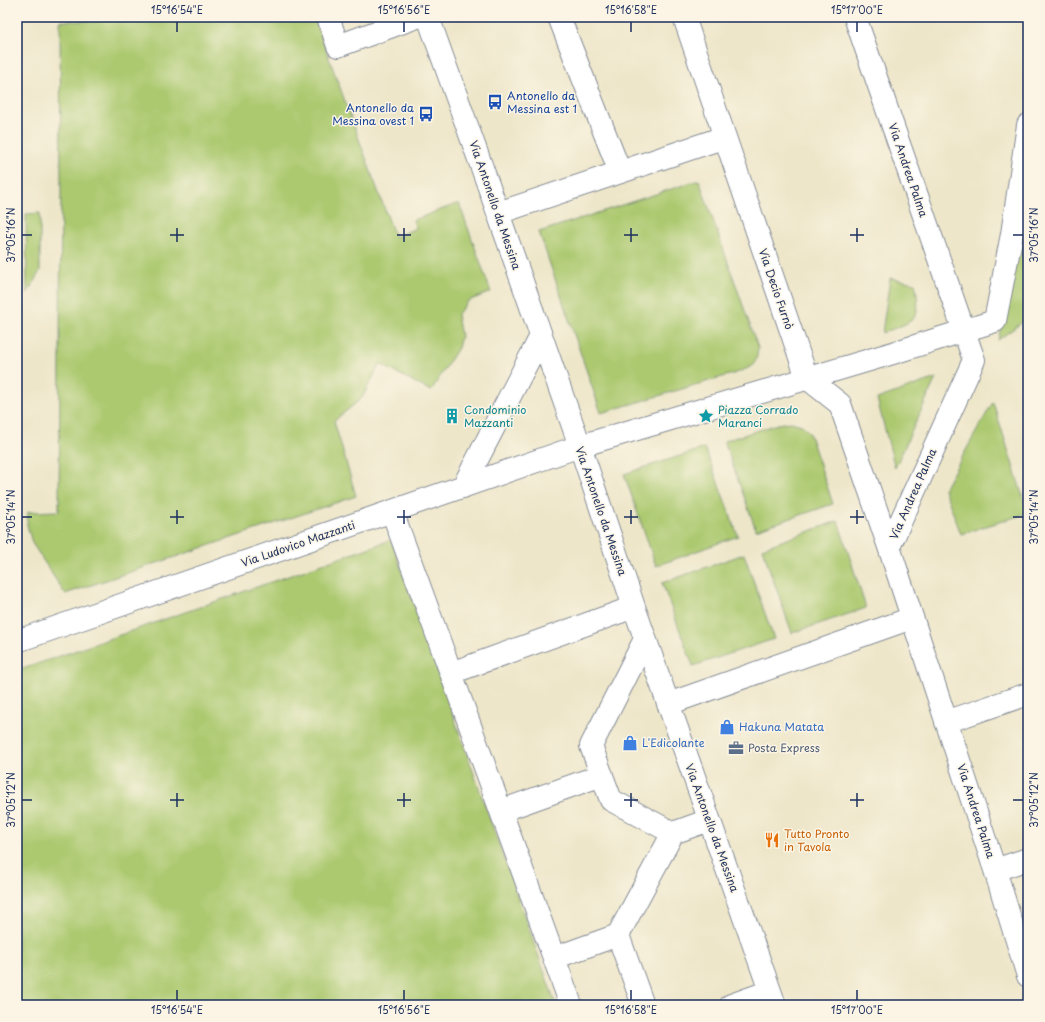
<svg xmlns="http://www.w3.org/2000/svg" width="1045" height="1022" viewBox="0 0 1045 1022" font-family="'Playpen Sans',sans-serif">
<rect width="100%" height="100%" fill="#fcf5e5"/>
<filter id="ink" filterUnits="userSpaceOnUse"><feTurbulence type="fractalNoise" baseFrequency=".025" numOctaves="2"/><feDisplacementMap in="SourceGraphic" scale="8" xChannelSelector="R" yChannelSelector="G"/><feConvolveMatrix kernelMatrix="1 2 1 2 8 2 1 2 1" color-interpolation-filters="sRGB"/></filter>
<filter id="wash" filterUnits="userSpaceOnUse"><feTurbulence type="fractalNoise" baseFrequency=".012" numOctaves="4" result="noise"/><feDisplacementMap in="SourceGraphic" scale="16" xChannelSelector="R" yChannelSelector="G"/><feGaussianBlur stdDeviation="0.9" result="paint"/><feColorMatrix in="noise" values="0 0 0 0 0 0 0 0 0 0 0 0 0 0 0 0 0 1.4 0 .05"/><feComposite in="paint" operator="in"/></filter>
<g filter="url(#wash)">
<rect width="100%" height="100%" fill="#ede6c9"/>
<path fill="#acc970" stroke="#647c67" d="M 101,17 L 314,17 L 395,237 L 416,228 L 413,220 L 459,203 L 491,292 L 468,301 L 457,315 L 461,336 L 458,348 L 431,391 L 380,364 L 362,398 L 334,421 L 356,496 L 65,594 L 32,543 L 27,525 L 28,512 L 59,511 L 61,186 L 60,21 L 101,21 Z
M 699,180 L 758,348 C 756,367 753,366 736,373 L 601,413 L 539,232 Z
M 1028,195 L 1028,318 L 998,340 Z
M 40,213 L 40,271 L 27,294 L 26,214 Z
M 890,278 L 915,283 C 923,322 914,321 882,333 Z
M 936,378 L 895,468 L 877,399 Z
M 993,402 L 1028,513 L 961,534 L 944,489 Z
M 791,422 L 802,425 L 809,432 L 833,504 L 756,530 L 724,441 L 778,424 Z
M 705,448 L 738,536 L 656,566 L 624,474 Z
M 838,521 L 866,608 L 792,633 L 762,548 Z
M 391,540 L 556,1005 L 17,1005 L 17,671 Z
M 744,554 L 774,639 L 693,666 L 662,583 Z"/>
</g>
<g filter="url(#ink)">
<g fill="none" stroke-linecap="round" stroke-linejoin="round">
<g stroke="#848a94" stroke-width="24">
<path id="minor" d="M 328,17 L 338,46 L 417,17
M 428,17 L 485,176 L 580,446 L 634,607 L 775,1005
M 559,17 L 620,172
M 684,17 L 807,378 L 840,404 L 889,547 L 995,870 L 1028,976
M 855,17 L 974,360 L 889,547
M 498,213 L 725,137
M 463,487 L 541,336
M 392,511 L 451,673
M 645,639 L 591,746 L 611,800 L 673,833
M 17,641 L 580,446 L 893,353 L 995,321 L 1012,234 L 1028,125
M 668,704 L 912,618
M 946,722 L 1028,694
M 501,811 L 602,775
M 995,870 L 1028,859
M 554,958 L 618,935
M 571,1005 L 451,673 L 634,607
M 643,1005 L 618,935 L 673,833 L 709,820
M 731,1005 L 770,991"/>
</g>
<use href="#minor" stroke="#fff" stroke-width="22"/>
</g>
</g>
<path fill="none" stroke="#1b2f5e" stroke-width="1.5" d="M 177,22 L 177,32M 404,22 L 404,32M 631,22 L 631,32M 857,22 L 857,32M 177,228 L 177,242M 404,228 L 404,242M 631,228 L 631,242M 857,228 L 857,242M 22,235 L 32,235M 170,235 L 184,235M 397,235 L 411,235M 624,235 L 638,235M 850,235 L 864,235M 1013,235 L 1023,235M 177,510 L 177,524M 404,510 L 404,524M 631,510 L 631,524M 857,510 L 857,524M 22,517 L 32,517M 170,517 L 184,517M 397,517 L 411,517M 624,517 L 638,517M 850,517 L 864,517M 1013,517 L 1023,517M 177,793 L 177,807M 404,793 L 404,807M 631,793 L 631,807M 857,793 L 857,807M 22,800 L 32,800M 170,800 L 184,800M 397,800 L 411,800M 624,800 L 638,800M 850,800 L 864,800M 1013,800 L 1023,800M 177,990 L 177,1000M 404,990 L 404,1000M 631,990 L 631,1000M 857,990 L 857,1000"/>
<defs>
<g id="bus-bare" transform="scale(1.2)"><path d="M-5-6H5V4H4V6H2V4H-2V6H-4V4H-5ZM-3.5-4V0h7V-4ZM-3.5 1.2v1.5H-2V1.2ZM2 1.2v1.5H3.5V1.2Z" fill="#1a4fb4" stroke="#fcf5e5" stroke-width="2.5" paint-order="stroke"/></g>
<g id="building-bare" transform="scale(1.2)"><path d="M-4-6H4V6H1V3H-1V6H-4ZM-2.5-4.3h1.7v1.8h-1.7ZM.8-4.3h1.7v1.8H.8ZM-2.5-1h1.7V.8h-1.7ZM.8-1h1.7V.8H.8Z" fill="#0f9aa8" stroke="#fcf5e5" stroke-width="2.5" paint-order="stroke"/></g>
<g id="sight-bare" transform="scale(1.2)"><path d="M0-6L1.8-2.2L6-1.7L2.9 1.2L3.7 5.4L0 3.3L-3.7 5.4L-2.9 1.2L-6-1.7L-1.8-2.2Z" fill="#0f9aa8" stroke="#fcf5e5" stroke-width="2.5" paint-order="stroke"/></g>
<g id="shop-bare" transform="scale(1.2)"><path d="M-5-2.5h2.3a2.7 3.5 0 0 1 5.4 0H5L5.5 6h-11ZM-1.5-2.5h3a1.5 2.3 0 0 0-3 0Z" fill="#3f7fe0" stroke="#fcf5e5" stroke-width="2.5" paint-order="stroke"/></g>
<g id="office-bare" transform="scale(1.2)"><path d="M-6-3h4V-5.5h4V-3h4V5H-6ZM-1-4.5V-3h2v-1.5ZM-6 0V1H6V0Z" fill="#5c6f8a" stroke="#fcf5e5" stroke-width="2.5" paint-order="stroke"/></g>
<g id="restaurant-bare" transform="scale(1.2)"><path d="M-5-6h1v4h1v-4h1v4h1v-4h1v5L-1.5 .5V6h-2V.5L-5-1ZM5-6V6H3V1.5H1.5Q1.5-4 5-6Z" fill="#e8710a" stroke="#fcf5e5" stroke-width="2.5" paint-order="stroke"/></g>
</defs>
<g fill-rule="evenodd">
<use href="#bus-bare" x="495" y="102"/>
<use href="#bus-bare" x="426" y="114"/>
<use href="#building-bare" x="452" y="416"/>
<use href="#sight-bare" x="706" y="416"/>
<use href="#shop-bare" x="727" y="727"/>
<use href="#shop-bare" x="630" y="743"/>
<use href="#office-bare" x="736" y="748"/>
<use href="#restaurant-bare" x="772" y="840"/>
</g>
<g text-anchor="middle" stroke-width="3" stroke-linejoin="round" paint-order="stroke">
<g font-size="11" fill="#164399" stroke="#fcf5e5" text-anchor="start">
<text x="507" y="100">Antonello da<tspan x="507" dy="13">Messina est 1</tspan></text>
<text x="414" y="112" text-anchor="end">Antonello da<tspan x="414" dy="13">Messina ovest 1</tspan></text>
</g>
<g font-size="11" fill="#1b2f5e" stroke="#fcf5e5">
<text transform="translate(908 170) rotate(71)" y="4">Via Andrea Palma</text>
<text transform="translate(495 205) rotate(71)" y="4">Via Antonello da Messina</text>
<text transform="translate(776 289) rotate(71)" y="4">Via Decio Furnò</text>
<text transform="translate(913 494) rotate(-66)" y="4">Via Andrea Palma</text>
<text transform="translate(601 511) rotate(71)" y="4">Via Antonello da Messina</text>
<text transform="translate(298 544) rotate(-19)" y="4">Via Ludovico Mazzanti</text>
<text transform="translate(976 811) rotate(72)" y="4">Via Andrea Palma</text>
<text transform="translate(712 828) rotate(70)" y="4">Via Antonello da Messina</text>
</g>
<g font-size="11" fill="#0d838f" stroke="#fcf5e5" text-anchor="start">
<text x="464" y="414">Condominio<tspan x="464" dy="13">Mazzanti</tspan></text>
<text x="718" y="414">Piazza Corrado<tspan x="718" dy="13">Maranci</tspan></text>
</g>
<g font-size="11" fill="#366cbe" stroke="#fcf5e5" text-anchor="start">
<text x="739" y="731">Hakuna Matata</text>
<text x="642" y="747">L'Edicolante</text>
</g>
<g font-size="11" fill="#4e5e75" stroke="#fcf5e5" text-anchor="start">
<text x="748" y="752">Posta Express</text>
</g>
<g font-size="11" fill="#c56008" stroke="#fcf5e5" text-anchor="start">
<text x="784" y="838">Tutto Pronto<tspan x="784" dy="13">in Tavola</tspan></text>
</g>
</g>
<rect width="1045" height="1022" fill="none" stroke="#fcf5e5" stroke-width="44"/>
<rect x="22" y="22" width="1001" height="978" fill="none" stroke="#1b2f5e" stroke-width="1.5"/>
<g font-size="10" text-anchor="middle" fill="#1b2f5e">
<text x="177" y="14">15°16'54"E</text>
<text x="404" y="14">15°16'56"E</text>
<text x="631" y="14">15°16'58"E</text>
<text x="857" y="14">15°17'00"E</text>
<text transform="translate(11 235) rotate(-90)" y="4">37°05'16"N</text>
<text transform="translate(1034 235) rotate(-90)" y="4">37°05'16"N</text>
<text transform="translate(11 517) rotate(-90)" y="4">37°05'14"N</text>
<text transform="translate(1034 517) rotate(-90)" y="4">37°05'14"N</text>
<text transform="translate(11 800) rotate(-90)" y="4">37°05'12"N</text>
<text transform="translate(1034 800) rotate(-90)" y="4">37°05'12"N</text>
<text x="177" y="1014">15°16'54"E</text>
<text x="404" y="1014">15°16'56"E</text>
<text x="631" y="1014">15°16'58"E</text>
<text x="857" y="1014">15°17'00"E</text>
</g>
</svg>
